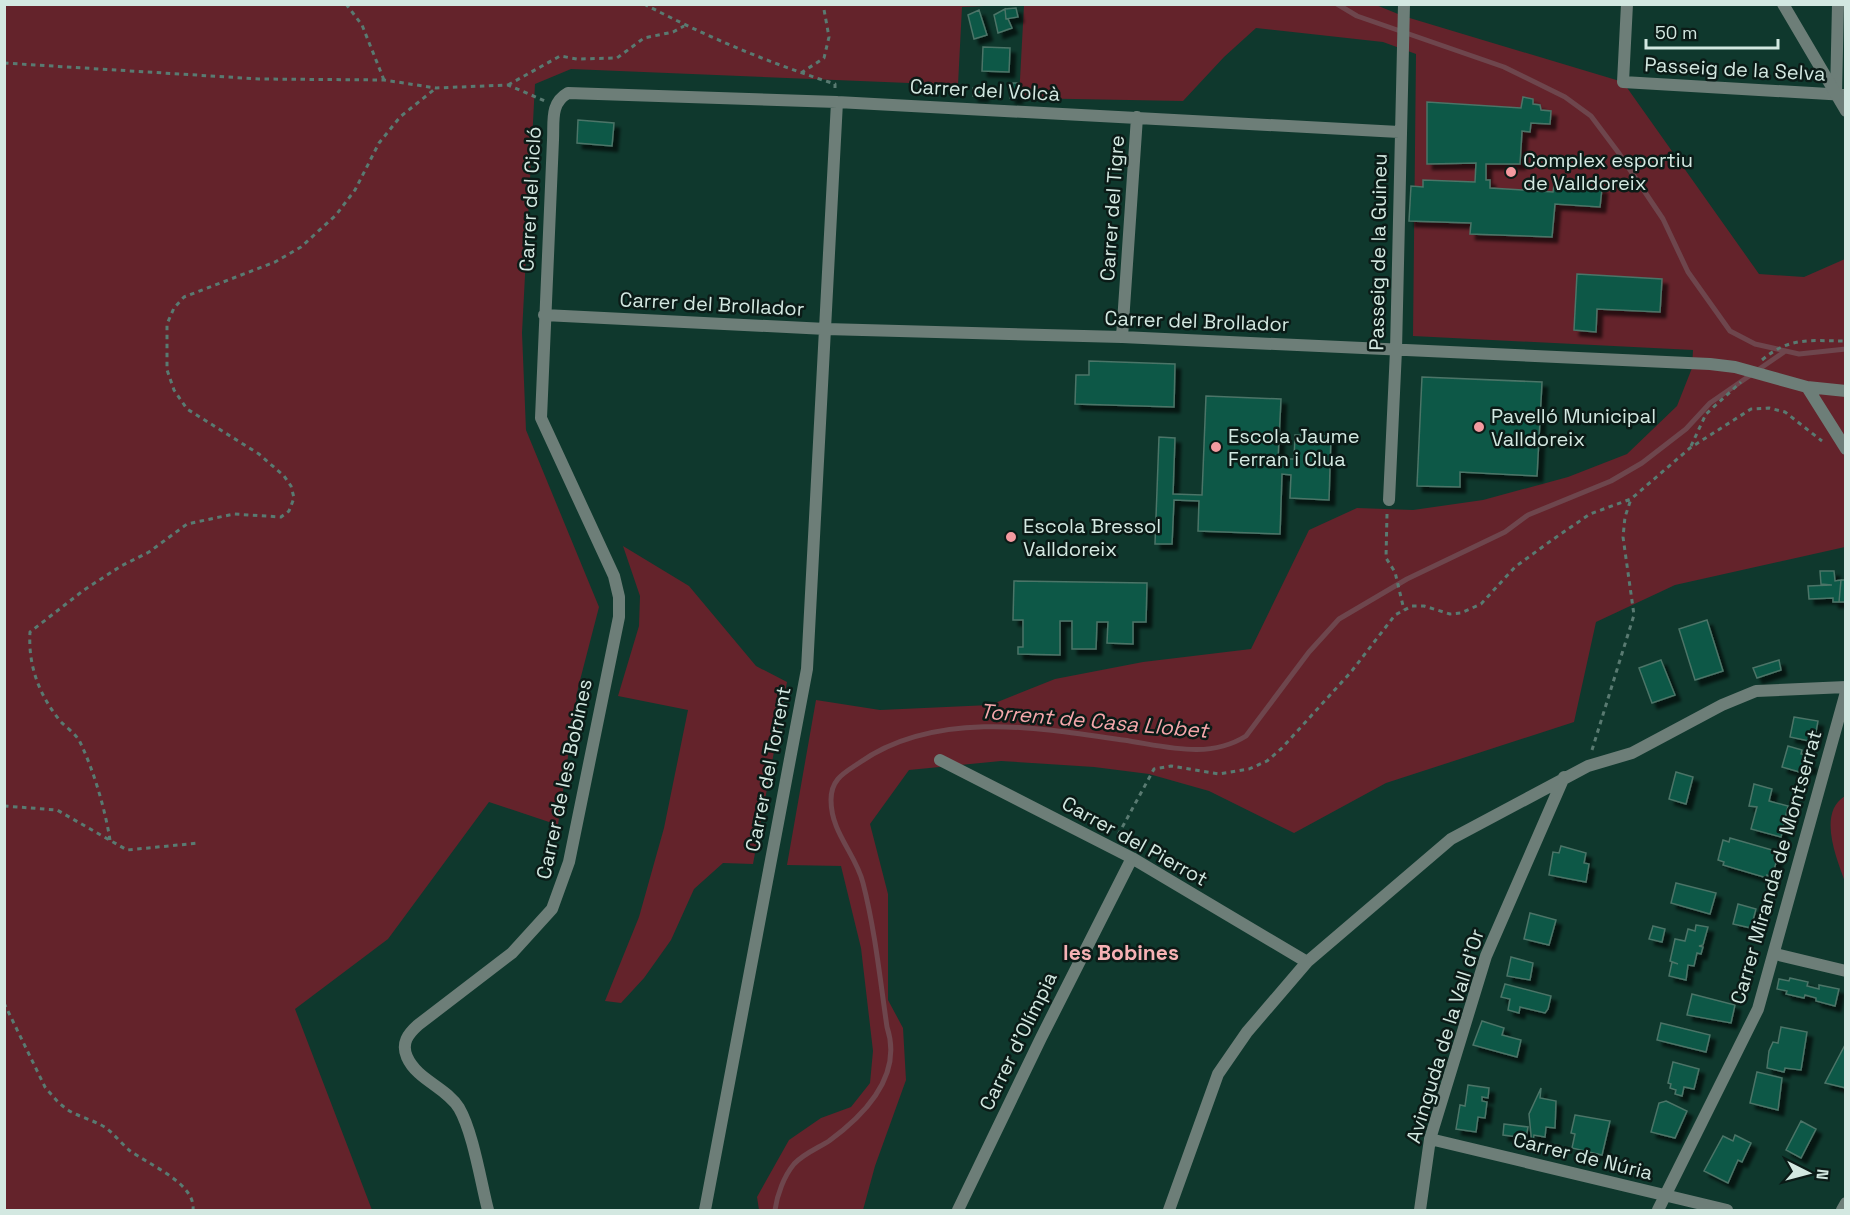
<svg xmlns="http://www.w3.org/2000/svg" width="1850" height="1215" viewBox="0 0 1850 1215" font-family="'Space Grotesk',sans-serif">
<defs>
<filter id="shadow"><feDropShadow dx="5.5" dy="5.5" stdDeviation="1.5" flood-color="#0009"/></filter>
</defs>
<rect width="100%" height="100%" fill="#0f382d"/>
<path fill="#64232b" d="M 5,4 L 1007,5 L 962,7 L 958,85 L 571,69 L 535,84 L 522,333 L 526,430 L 599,607 L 578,688 L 558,825 L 489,802 L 388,939 L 295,1009 L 372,1210 L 5,1210 Z
M 1024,5 L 1376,5 L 1403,16 L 1623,82 L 1759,274 L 1804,277 L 1845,259 L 1845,547 L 1675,585 L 1596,622 L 1574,722 L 1386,783 L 1294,833 L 1209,791 L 1149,774 L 1094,767 L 1001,761 L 909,770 L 870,824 L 888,894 L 888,1000 L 903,1028 L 906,1080 L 875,1166 L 863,1210 L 759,1210 L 757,1197 L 789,1140 L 821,1118 L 851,1107 L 870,1083 L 873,1051 L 861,948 L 841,866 L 787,865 L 816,700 L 880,710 L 990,705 L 1055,679 L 1143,662 L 1251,649 L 1309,530 L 1357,508 L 1413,510 L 1483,500 L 1568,477 L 1627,454 L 1677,406 L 1692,368 L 1693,350 L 1413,336 L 1416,54 L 1383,42 L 1256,28 L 1224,57 L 1183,101 L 1019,98 Z
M 623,546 L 689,586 L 756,666 L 787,682 L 753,864 L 723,863 L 694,889 L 671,940 L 644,978 L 621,1003 L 605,1001 L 639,917 L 664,828 L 688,710 L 618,696 L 639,626 L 640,596 Z
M 1845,796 L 1845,795 L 1845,882 C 1837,859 1817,813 1845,796 Z"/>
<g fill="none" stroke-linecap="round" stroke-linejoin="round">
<path stroke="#6e464d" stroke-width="5" d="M 1337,4 L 1357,16 L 1504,67 L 1565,97 L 1591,116 L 1618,152 L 1663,219 L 1688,272 L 1730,331 L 1755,344 L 1799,354 L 1846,349
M 775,1210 C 777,1195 784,1176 794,1164 C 803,1154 818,1148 829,1141 C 866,1114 903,1075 887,1027 C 880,979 875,930 863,883 C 856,854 831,833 831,800 C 831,779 844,773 859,763 C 934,710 1037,727 1123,740 C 1165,746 1208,760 1246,736 L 1309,652 L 1339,619 L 1407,579 L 1505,532 L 1528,515 L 1611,481 L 1642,463 L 1686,429 L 1710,403 L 1784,352"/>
</g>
<path fill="#0b5847" stroke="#4c7467" stroke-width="1.5" filter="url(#shadow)" d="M 1016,8 L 1018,17 L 1006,19 L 1005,9 Z
M 1005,9 L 1006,19 L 1008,19 L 1012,28 L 998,33 L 994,15 Z
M 979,10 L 987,35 L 974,39 L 968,15 Z
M 983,47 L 1010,48 L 1009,72 L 982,71 Z
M 1013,83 L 1018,83 L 1017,98 L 1010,98 Z
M 973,88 L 984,88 L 983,96 L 973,96 Z
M 1523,97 L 1533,99 L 1533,104 L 1540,105 L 1541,110 L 1551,111 L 1550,124 L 1531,123 L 1530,132 L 1522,131 L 1520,164 L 1486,164 L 1486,180 L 1490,180 L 1490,188 L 1553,192 L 1554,185 L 1602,188 L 1600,207 L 1555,204 L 1552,237 L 1470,234 L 1471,223 L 1409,221 L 1411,186 L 1423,187 L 1423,180 L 1475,182 L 1476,163 L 1427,164 L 1427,102 L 1521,108 Z
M 578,120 L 614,123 L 612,146 L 577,143 Z
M 1577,274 L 1662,279 L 1660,312 L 1597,309 L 1596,332 L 1574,330 Z
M 1089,361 L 1175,364 L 1174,407 L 1075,404 L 1076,375 L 1089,375 Z
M 1422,377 L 1542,382 L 1537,476 L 1460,472 L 1460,487 L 1417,486 Z
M 1206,396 L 1281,399 L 1278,459 L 1294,459 L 1295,435 L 1331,436 L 1329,500 L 1290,498 L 1291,475 L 1282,474 L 1280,534 L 1198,531 L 1199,501 L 1174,500 L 1172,544 L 1155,544 L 1159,437 L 1175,438 L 1173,494 L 1202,495 Z
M 1820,571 L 1834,571 L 1835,581 L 1841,580 L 1839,602 L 1833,602 L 1833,598 L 1809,599 L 1808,586 L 1832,585 L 1821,584 Z
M 1841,580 L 1846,580 L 1846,602 L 1839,602 Z
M 1014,581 L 1147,583 L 1146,622 L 1133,622 L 1133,644 L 1107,643 L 1108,622 L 1097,622 L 1096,649 L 1072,649 L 1072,621 L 1060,621 L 1060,655 L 1018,654 L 1018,647 L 1023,647 L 1023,620 L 1013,620 Z
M 1707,620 L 1723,671 L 1695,680 L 1679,629 Z
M 1661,660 L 1675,695 L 1652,703 L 1639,668 Z
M 1779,660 L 1781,670 L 1757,678 L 1753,668 Z
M 1794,717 L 1818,721 L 1814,742 L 1790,737 Z
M 1788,746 L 1802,750 L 1801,754 L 1808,755 L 1806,762 L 1811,763 L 1810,769 L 1805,768 L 1803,773 L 1782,767 Z
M 1676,772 L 1693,777 L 1686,804 L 1669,799 Z
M 1754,784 L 1772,789 L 1769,801 L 1788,806 L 1781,837 L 1751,829 L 1757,807 L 1749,806 Z
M 1730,838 L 1779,852 L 1772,877 L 1767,875 L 1767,878 L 1723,865 L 1724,862 L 1718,860 L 1723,840 L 1729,842 Z
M 1561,846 L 1586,853 L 1584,863 L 1589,864 L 1586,882 L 1549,875 L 1553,852 L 1559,853 Z
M 1676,883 L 1716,893 L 1710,914 L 1671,903 Z
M 1738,904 L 1756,909 L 1751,928 L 1733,924 Z
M 1530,913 L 1556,920 L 1549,945 L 1524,939 Z
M 1696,925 L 1708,927 L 1703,945 L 1699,946 L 1703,947 L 1701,954 L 1697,953 L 1694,966 L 1688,965 L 1686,980 L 1669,976 L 1672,962 L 1678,964 L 1670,961 L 1675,939 L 1685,941 L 1688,929 L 1695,931 Z
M 1653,926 L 1665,929 L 1662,942 L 1649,939 Z
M 1511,957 L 1533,963 L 1530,980 L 1507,976 Z
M 1790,978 L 1808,982 L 1807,986 L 1819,989 L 1819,985 L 1839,989 L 1835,1006 L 1816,1001 L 1816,998 L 1805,995 L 1804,998 L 1786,994 L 1787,991 L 1777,989 L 1779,979 L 1789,981 Z
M 1505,984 L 1551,996 L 1548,1009 L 1545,1013 L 1520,1007 L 1519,1013 L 1508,1010 L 1510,999 L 1501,997 Z
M 1692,994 L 1735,1005 L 1731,1023 L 1687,1015 Z
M 1482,1021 L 1504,1028 L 1502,1035 L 1521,1040 L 1517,1057 L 1473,1045 Z
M 1661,1023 L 1710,1035 L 1706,1052 L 1657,1040 Z
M 1781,1027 L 1807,1032 L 1801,1070 L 1785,1068 L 1784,1072 L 1767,1068 L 1769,1051 L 1773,1042 L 1778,1043 Z
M 1846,1043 L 1846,1088 L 1825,1083 Z
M 1673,1062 L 1699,1069 L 1694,1089 L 1684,1087 L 1682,1096 L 1675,1094 L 1676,1090 L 1670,1088 L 1671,1084 L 1668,1083 Z
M 1757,1072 L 1782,1078 L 1778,1110 L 1750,1103 Z
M 1468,1085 L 1489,1088 L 1488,1098 L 1482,1097 L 1482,1101 L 1487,1102 L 1485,1118 L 1478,1117 L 1476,1132 L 1456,1129 L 1460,1105 L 1465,1106 Z
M 1541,1088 L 1540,1098 L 1556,1101 L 1555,1128 L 1546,1127 L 1545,1137 L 1534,1135 L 1532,1145 L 1529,1114 Z
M 1666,1101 L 1687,1111 L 1675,1138 L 1651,1132 L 1659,1103 Z
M 1575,1115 L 1610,1121 L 1602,1155 L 1572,1148 L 1575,1134 L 1571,1133 Z
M 1801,1121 L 1816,1129 L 1801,1158 L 1786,1150 Z
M 1504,1124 L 1528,1127 L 1526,1138 L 1503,1135 Z
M 1735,1135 L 1751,1143 L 1742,1162 L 1738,1160 L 1728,1183 L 1704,1171 L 1723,1136 L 1733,1141 Z"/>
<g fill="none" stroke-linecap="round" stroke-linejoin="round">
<path stroke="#597a71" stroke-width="3" stroke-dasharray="4.5 4.5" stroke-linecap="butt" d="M 346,4 L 362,25 L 384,80
M 644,4 C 705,36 769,63 835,84 L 835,88
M 4,63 L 259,79 L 384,80 L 436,88 L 508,85 L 545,101
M 801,73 L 824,58 L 829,37 L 823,4
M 508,85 L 560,56 L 577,59 L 617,58 L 644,38 L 673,32 L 684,26
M 1762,360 C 1790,336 1811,341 1846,341
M 1691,446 L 1706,414 L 1741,382
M 1387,514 L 1386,558 L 1395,572 L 1404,610
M 1592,750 L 1634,615 L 1623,537 L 1625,517 L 1631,499
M 4,806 L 57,810 L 127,850 L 199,843
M 1118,835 L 1154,769 L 1171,766 L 1219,774 L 1249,769 L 1267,761 L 1281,749 L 1351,672 L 1395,615 L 1412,606 L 1424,606 L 1450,614 L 1461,613 L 1481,604 L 1515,567 L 1552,540 L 1590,514 L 1631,499 L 1690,448 L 1751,409 L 1769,408 L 1785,412 L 1822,441
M 110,840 C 105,809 94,771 80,742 C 76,734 67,728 61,722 C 39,695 28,666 30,632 L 84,590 L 121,566 L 149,552 L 187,524 L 234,514 L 281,517 L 289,511 L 294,498 L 291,486 L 284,476 L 259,454 L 187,409 L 174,390 L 167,370 L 167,324 L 174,308 L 184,297 L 275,262 L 301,247 L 336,215 L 355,190 L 379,143 L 400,117 L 436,88
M 4,1003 L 45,1087 C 51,1094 57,1102 64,1107 C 76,1117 93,1119 106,1128 C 114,1134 121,1143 129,1150 C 147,1164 196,1183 193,1210"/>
<path stroke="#6d7e78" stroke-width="12" d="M 1627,4 L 1623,82 L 1846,95
M 1836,95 L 1838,4
M 544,315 L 826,329 L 1122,337 L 1710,364 L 1735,367 L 1807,387 L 1846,391
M 1122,337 L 1137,117
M 1807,387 L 1846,449
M 1389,500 L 1396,350 L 1404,4
M 940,760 L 1132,858 L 1307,962
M 1775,954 L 1846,971
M 1430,1139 L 1727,1210
M 488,1210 C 481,1183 473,1132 459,1108 C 446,1087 417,1080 407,1057 C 401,1043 408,1034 418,1025 L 512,953 L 552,909 L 569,862 L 619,617 L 619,597 L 614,576 L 541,418 L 553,140 C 554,121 550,103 568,93 L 837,102 L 1399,132
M 705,1210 L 807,669 L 837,102
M 958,1210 L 1041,1038 L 1132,858
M 1169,1210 L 1218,1074 L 1247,1032 L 1307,962 L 1451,839 L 1588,766 L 1632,753 L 1722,705 L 1756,691 L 1846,687
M 1420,1210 L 1430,1139 L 1486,956 L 1564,777
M 1658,1210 L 1758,1009 L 1846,692
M 1842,1210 L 1846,1203"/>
<path stroke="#6d7e78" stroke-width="12" d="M 1783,4 L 1846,111"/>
</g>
<g fill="#f49aa0" stroke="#0b1b17" stroke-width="2">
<circle cx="1511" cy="172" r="6"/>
<circle cx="1479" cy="427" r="6"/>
<circle cx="1216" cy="447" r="6"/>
<circle cx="1011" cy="537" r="6"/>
</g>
<g text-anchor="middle" stroke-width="5" stroke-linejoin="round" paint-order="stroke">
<g font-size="20" fill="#d3e8e1" stroke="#0b1b17">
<text transform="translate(1735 69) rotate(3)" y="7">Passeig de la Selva</text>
<text transform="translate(985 90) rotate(3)" y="7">Carrer del Volcà</text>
<text transform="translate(530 199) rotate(-87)" y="7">Carrer del Cicló</text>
<text transform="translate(1112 208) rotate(-86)" y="7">Carrer del Tigre</text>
<text transform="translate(1378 252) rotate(-89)" y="7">Passeig de la Guineu</text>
<text transform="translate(712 304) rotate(3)" y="7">Carrer del Brollador</text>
<text transform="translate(1197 321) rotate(2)" y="7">Carrer del Brollador</text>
<text transform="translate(768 769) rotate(-79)" y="7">Carrer del Torrent</text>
<text transform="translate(564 779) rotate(-78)" y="7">Carrer de les Bobines</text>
<text transform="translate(1135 841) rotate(29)" y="7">Carrer del Pierrot</text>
<text transform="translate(1776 867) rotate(-74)" y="7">Carrer Miranda de Montserrat</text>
<text transform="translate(1445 1036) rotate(-73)" y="7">Avinguda de la Vall d'Or</text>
<text transform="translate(1018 1041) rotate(-64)" y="7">Carrer d'Olímpia</text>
<text transform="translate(1583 1156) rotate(14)" y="7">Carrer de Núria</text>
</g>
<g font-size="20" fill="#d3e8e1" stroke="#0b1b17" text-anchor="start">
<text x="1523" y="167">Complex esportiu<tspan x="1523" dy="23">de Valldoreix</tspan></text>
<text x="1491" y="423">Pavelló Municipal<tspan x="1491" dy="23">Valldoreix</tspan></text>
<text x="1228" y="443">Escola Jaume<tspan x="1228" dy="23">Ferran i Clua</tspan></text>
<text x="1023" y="533">Escola Bressol<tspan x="1023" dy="23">Valldoreix</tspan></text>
</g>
<g font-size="21" font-style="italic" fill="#f6a8ac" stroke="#0b1b17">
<text transform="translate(1094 721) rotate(5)" y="7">Torrent de Casa Llobet</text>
</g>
<g font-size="21" font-weight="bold" fill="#f6b2b5" stroke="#0b1b17">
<text x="1121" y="960">les Bobines</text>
</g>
</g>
<rect width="1850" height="1215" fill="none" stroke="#d3e8e1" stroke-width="12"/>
<g transform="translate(1808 1173) rotate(96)" stroke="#0b1b17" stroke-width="4.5" paint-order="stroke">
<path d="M0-4.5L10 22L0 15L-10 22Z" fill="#d3e8e1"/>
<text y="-9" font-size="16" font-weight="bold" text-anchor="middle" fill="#d3e8e1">N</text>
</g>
<path d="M1646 39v9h132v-9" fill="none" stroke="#d3e8e1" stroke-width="3"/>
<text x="1655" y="39" font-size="18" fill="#d3e8e1" stroke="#0b1b17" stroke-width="4.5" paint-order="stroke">50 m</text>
</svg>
